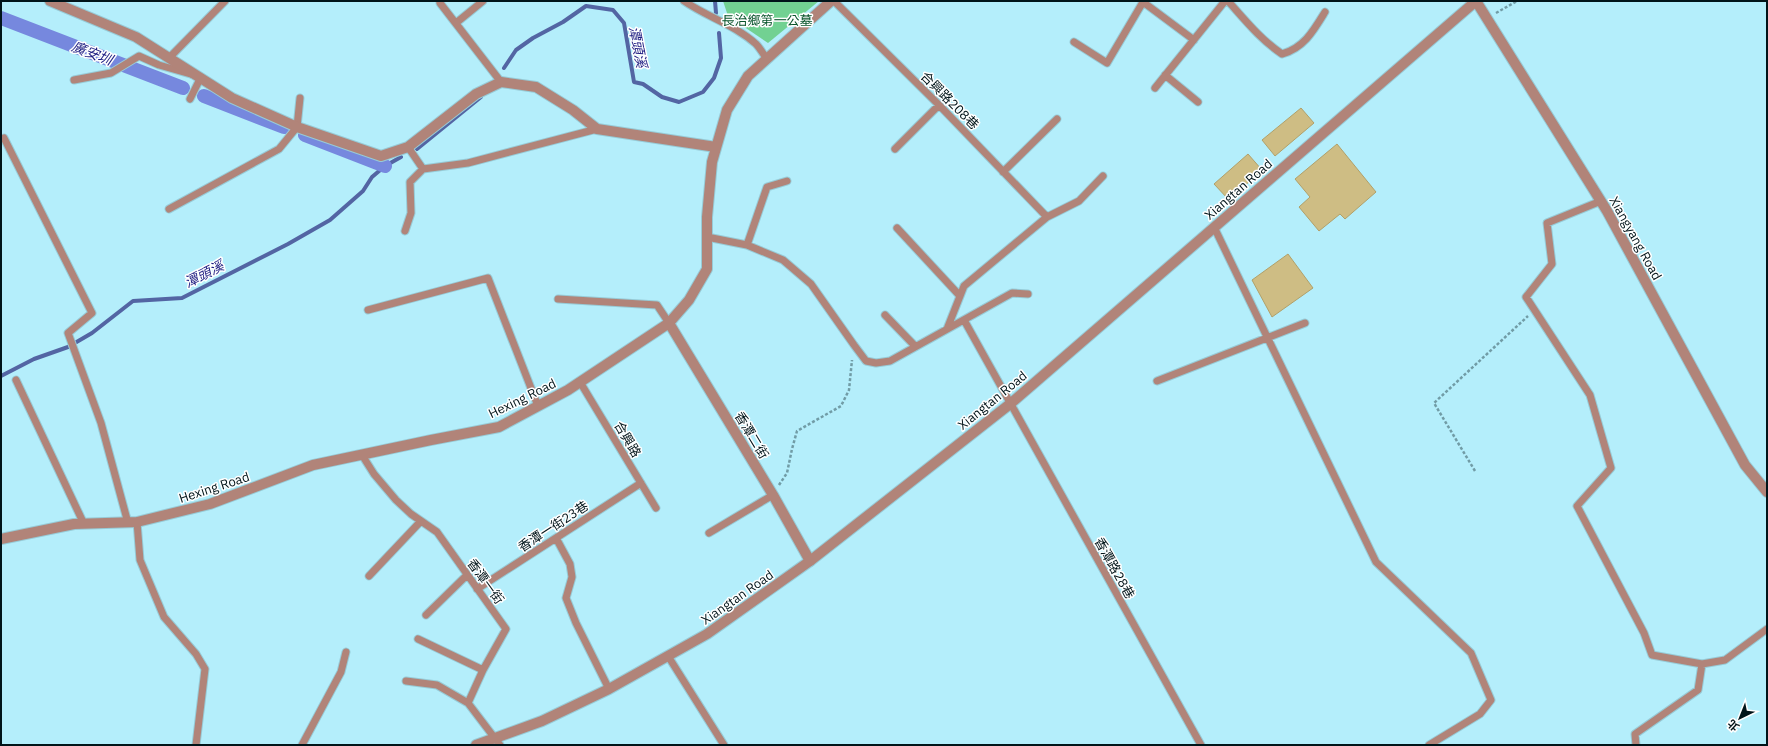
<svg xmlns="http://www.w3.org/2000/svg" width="1768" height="746" viewBox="0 0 1768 746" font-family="'IBM Plex Sans','Noto Sans TC',sans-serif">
<rect width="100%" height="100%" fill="#b4eefb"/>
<path fill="#72d192" d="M 723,1 L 819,1 L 768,43 L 728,16 Z"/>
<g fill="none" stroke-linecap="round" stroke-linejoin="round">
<path stroke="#5365a3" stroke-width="4" d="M 715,1 L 716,13
M 504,68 L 516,50 L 533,38 L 563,22 L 586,6 L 613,10 L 624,23 L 634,82 L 643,84 L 662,97 L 679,102 L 703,92 L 714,78 L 721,58 L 719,33
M 417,149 L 481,97
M 1,376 L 34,359 L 68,347 L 92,333 L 133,301 L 182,298 L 288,244 L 330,220 L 363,191 L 372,177 L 385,166 L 401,157"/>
<path stroke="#7688de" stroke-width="14" d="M 1,18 L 183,88
M 204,96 L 284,127
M 305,135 L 385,166"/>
</g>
<path fill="#cebd84" stroke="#b1a069" d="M 1301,108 L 1314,123 L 1275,156 L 1262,140 Z
M 1337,144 L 1376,192 L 1345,219 L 1340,214 L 1319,231 L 1299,207 L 1310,197 L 1295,179 Z
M 1248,154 L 1262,170 L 1229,200 L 1214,184 Z
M 1288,254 L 1313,288 L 1272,317 L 1252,280 Z"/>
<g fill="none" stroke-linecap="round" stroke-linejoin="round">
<g stroke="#97cbd7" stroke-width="9">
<path id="service" d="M 684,1 C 707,17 735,25 756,44 C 760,48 763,54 767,59
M 834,1 L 939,105 L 1047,217 L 964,286 L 947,329
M 1228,1 C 1245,20 1261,40 1282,54 C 1304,48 1314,30 1325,12
M 440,3 L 501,82
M 456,23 L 483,1
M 1074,42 L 1107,63 L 1143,2 L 1194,40
M 169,58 L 225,1
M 1165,75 L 1198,102
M 74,80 L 111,73 L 139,56 L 159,65 L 201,77 L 190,99
M 1155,88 L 1225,1
M 4,138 L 92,313 L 68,333 L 101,423 L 128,523
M 408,147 L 423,169
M 895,149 L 939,105
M 1003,172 L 1057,119
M 1601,201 L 1547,223 L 1552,264 L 1526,297 L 1590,395 L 1611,468 L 1577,506 L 1644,633 L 1652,655 L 1702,664 L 1725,660 L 1767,629
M 169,209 L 279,149 L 297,127 L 300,98
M 1047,217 L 1079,201 L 1103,176
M 1214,227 L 1376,562 L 1471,653 L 1491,700 L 1480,714 L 1429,745
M 897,228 L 960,296
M 405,231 L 411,213 L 410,182 L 423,169 L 468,163 L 597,129
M 707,237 L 747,245 L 783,260 L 811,284 L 854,345 L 866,361 L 876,363 L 890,361 L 1012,293 L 1028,294
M 747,245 L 767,187 L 787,181
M 558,299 L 657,305 L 669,323
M 368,310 L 488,278 L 538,406
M 885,315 L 915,346
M 964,320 L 1201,745
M 16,380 L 84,524
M 1157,381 L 1305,323
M 580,382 L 656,508
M 362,455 L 374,474 L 396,500 L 411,514 L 437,532 L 506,629 L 483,670 L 468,703 L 500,745
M 137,522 L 140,560 L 164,617 L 196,654 L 205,669 L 196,745
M 709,533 L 773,495
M 556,538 L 570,564 L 572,577 L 566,598 L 576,623 L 609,689
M 369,576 L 421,521
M 477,589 L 641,483
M 426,615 L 467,575
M 418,639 L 483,670
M 668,656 L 724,745
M 406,681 L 437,685 L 468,703
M 302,745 L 341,672 L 346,652
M 1636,745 L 1635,734 L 1698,690 L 1702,664"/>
</g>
<g stroke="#97cbd7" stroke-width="12">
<path id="minor" d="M 50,1 L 136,37 L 232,98 L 297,127 L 381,156 L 408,147 L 476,94 L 501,82 L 536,87 L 573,110 L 597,129 L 716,147
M 669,323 L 773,495 L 810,561
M 1,539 L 74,524 L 137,522 L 210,504 L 313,465 L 431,440 L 499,427 L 568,390 L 669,323 L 689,300 L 707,269 L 707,217 L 712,162 L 727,110 L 748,76 L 831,1"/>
</g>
<g stroke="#97cbd7" stroke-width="12">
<path id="tertiary" d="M 1476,1 L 1607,211 L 1745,465 L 1767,492
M 476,745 L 542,721 L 609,689 L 707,634 L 810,561 L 1010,404 L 1476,1"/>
</g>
<path stroke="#719ca6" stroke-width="2.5" stroke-dasharray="3 2" stroke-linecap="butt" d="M 1496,13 L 1517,1
M 1475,471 L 1434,403 L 1528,316
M 779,485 L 787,473 L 792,449 L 797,431 L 841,406 L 849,390 L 852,360"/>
<use href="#service" stroke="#b18479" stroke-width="7"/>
<use href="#minor" stroke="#b18479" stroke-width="10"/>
<use href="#tertiary" stroke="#b18479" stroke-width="10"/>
</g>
<g text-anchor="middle" stroke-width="3" stroke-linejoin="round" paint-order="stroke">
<g font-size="13" fill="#08542b" stroke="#fff">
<text x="767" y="25">長治鄉第一公墓</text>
</g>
<g font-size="13" fill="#001419" stroke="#fff">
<text transform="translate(950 100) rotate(45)" y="5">合興路208巷</text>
<text transform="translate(1238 189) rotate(-41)" y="5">Xiangtan Road</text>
<text transform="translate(1636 238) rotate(61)" y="5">Xiangyang Road</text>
<text transform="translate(522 398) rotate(-26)" y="5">Hexing Road</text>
<text transform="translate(992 400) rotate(-39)" y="5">Xiangtan Road</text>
<text transform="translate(752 435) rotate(59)" y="5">香潭二街</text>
<text transform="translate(628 439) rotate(59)" y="5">合興路</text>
<text transform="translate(214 487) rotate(-18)" y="5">Hexing Road</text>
<text transform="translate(553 526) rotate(-33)" y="5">香潭一街23巷</text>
<text transform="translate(1115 568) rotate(61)" y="5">香潭路28巷</text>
<text transform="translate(486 581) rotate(54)" y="5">香潭一街</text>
<text transform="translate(737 597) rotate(-35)" y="5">Xiangtan Road</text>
</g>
<g font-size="14" font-style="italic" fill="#1f1e82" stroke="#fff">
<text transform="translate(638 47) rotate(79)" y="5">潭頭溪</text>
<text transform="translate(92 53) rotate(21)" y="5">廣安圳</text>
<text transform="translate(204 274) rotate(-27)" y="5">潭頭溪</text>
</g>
</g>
<rect width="1768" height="746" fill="none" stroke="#001419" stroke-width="4"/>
<g transform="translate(1740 718) rotate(223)" stroke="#ffffff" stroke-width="3" paint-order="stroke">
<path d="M0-3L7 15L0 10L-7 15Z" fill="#001419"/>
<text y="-6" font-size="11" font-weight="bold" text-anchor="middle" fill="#001419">北</text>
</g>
</svg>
